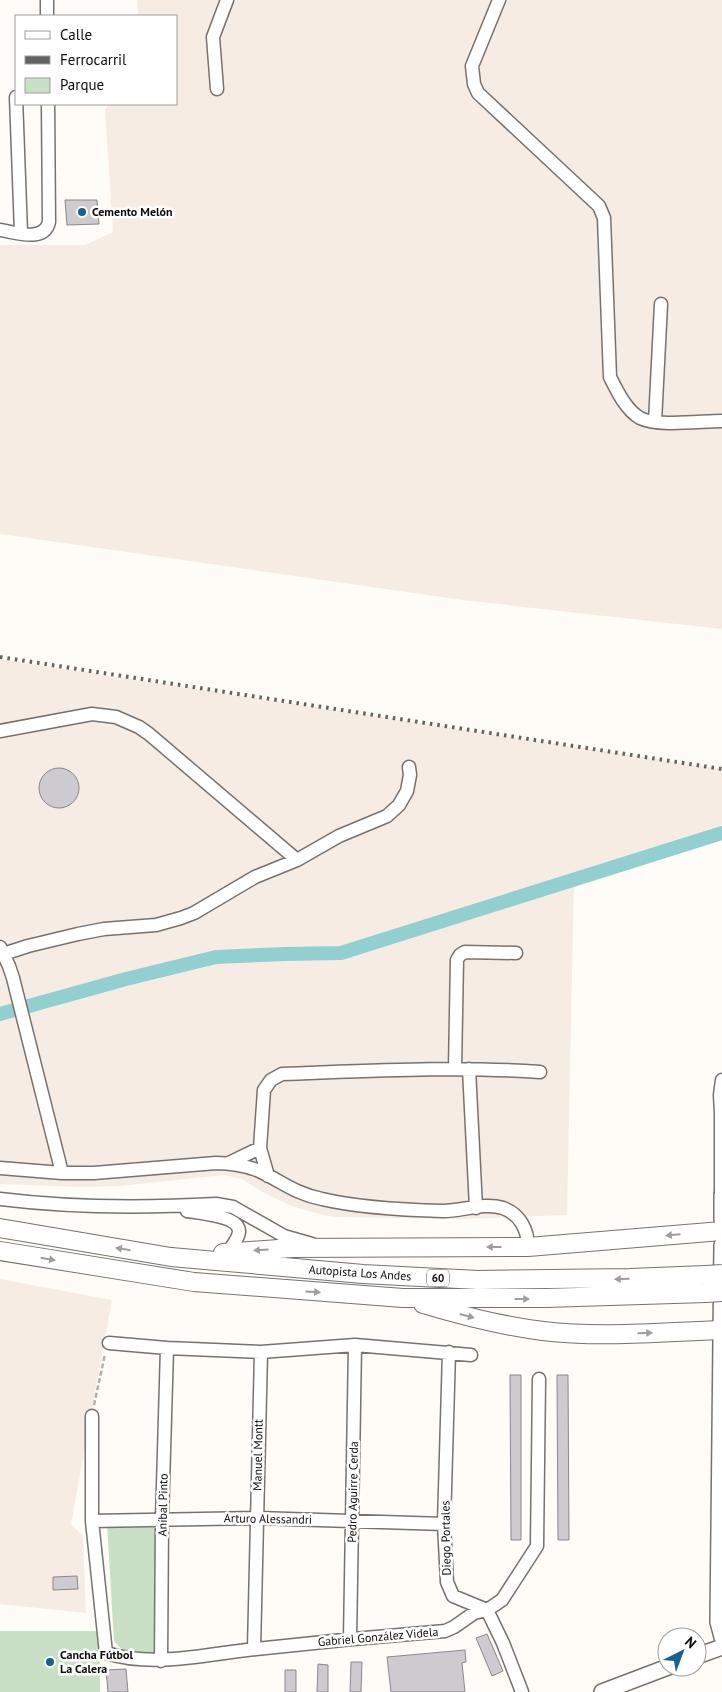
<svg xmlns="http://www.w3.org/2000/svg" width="722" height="1692" viewBox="0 0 722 1692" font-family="'PT Sans',sans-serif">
<rect width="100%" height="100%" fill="#fffbf7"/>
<path fill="#f7ece4" d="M 137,0 L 722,0 L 722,629 L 462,600 L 0,534 L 0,245 L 85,245 L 113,232 L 105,110 L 108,104 L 176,104 L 176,16 L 138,16 Z
M 0,659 L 722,769 L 722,825 L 576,872 L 574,880 L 567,1215 L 460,1219 L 337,1217 L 323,1215 L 294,1207 L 264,1193 L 242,1179 L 224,1175 L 120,1186 L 79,1187 L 0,1184 Z
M 0,1279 L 112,1300 L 71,1524 L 83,1536 L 86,1613 L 0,1604 Z"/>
<path fill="#c9e0c7" d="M 107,1524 L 159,1524 L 156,1654 L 124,1652 L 114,1641 Z
M 0,1631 L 100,1631 L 100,1692 L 0,1692 Z"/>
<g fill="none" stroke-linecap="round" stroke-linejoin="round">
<path stroke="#92cfd1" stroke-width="14" d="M 0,1014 L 126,979 L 216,957 L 285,954 L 341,953 L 722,833"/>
</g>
<path fill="#cdcbcf" stroke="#8a888c" d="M 65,200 L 97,200 L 99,224 L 67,225 Z
M39 788a20 20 0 1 1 40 0a20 20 0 1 1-40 0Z
M 510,1375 L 521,1375 L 521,1540 L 511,1540 Z
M 557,1375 L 568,1375 L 569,1540 L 558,1540 Z
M 77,1576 L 78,1589 L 53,1590 L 53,1577 Z
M 487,1634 L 503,1671 L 492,1676 L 476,1638 Z
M 465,1650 L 466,1662 L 462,1663 L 465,1692 L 391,1692 L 387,1657 Z
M 351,1662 L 362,1662 L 361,1692 L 350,1692 Z
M 318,1664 L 328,1665 L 328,1692 L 317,1692 Z
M 126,1669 L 128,1692 L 108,1692 L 106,1670 Z
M 285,1670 L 296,1670 L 296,1692 L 285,1692 Z"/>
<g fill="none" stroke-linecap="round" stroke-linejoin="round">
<g stroke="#76726f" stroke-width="15">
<path id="minor" d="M 47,0 L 47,16
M 499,0 L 472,66 L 474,84 L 478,93 L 599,206 L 604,218 L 610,377 C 617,391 626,410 640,418 C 658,427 701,421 722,421
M 217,89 L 213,37 L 227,0
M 16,97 L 21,233
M 0,230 C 15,232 44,243 49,222 L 48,104
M 655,422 L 661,304
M 0,731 L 92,714 L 116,717 L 139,727 L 149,734 L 297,860
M 0,947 L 9,966 L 13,978 L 62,1173
M 0,955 L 28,946 L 78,934 L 104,929 L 156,925 L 181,918 L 194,913 L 255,877 L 297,860 L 339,836 L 387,816 L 399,805 L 407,791 L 410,775 L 409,767
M 455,1069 L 457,960 L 460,955 L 465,952 L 516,953
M 469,1069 L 476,1208
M 260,1148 L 264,1090 L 271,1080 L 282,1074 C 368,1071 454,1066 540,1072
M 229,1163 L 260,1148 L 268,1176
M 0,1168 L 62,1173 L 94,1173 L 216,1163 C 230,1163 243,1165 257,1170 C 280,1180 295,1194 322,1199 C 360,1208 404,1210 443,1211 C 463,1211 484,1202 503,1208 C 520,1214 528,1230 528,1247
M 721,1195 L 721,1114 L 720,1095 L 722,1080
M 0,1199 C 72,1208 144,1208 216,1204 L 233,1207 L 284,1236 L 312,1244
M 187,1211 C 199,1213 240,1216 239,1232 C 238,1240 232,1246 227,1253
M 109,1343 L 167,1348 L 261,1352 L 355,1345 L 471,1355
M 449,1352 L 444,1524 L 447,1582 L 453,1596 L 487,1610 L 503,1643 L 522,1692
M 92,1416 L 92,1521 L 106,1653 C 155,1668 206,1654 256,1649 C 319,1642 382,1636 445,1631 L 454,1627 L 474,1613 L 487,1610 L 502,1600 L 537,1546 L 539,1379
M 92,1521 L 257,1518 L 444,1524
M 350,1639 L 355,1345
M 254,1649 L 261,1352
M 161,1661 L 162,1520 L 167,1348"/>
</g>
<g stroke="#76726f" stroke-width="18">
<path id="major" d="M 722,1195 L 722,1220
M 722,1245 L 718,1622 L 722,1637
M 697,1656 L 722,1647
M 602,1692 L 668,1667"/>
</g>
<g stroke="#76726f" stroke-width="20">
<path id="highway" d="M 0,1228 L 171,1257 L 363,1274 L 478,1280 L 630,1278 L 706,1275
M 0,1251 L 194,1282 L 403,1298 L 546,1298 L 706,1293
M 223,1253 L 292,1248 L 528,1247 L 722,1231
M 423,1304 C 463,1316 502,1326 543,1331 C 602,1338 663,1332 722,1330"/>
</g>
<path stroke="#b2afac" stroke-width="2.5" stroke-dasharray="5 2.5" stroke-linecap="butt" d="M 94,1405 L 105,1354"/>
<use href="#minor" stroke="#fff" stroke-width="12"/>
<use href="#major" stroke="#fff" stroke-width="15"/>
<use href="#highway" stroke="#fff" stroke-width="18"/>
<path stroke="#646260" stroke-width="4" stroke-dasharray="2.5 5" stroke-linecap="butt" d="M 0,657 L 722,769"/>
<g stroke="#76726f" stroke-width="20" stroke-linecap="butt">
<path id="highway-bridge" d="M 706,1275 L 722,1274
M 706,1293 L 722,1292"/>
</g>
<use href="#highway-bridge" stroke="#fff" stroke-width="18"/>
</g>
<defs><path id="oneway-solid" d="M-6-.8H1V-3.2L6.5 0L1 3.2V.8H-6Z" transform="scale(1.25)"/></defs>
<g fill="#9e9e9d">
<use href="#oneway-solid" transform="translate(673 1235) rotate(175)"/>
<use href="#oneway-solid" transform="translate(494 1247) rotate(180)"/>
<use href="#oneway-solid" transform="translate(123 1249) rotate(-171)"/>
<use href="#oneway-solid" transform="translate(261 1250) rotate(176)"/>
<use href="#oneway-solid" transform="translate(48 1259) rotate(10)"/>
<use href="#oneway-solid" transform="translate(622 1279) rotate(179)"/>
<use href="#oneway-solid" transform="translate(313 1292) rotate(4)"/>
<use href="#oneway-solid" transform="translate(522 1299)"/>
<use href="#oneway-solid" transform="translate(467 1316) rotate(15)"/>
<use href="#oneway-solid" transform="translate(645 1333) rotate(-2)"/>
</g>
<g fill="#166093" stroke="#fff" stroke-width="2">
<circle cx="82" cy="212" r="5"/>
<circle cx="50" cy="1662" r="5"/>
</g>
<g text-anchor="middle" stroke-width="5" stroke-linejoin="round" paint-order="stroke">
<rect fill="#fff" stroke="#565554" stroke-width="1" x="427" y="1269.5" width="22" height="17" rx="4"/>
<g font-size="11" font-weight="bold" fill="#0d0c0b">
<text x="438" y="1282">60</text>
</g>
<g font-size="12" font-weight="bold" fill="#0d0c0b" stroke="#fff" text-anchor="start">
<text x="92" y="216">Cemento Melón</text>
<text x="60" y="1659">Cancha Fútbol<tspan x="60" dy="14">La Calera</tspan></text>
</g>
<g font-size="12" fill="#0d0c0b" stroke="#fff">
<text transform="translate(360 1273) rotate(4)" y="4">Autopista Los Andes</text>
<text transform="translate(258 1455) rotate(-89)" y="4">Manuel Montt</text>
<text transform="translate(353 1492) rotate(-89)" y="4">Pedro Aguirre Cerda</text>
<text transform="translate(163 1505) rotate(-89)" y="4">Aníbal Pinto</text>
<text transform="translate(268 1519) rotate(1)" y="4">Arturo Alessandri</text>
<text transform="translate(446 1538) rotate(-91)" y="4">Diego Portales</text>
<text transform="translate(378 1637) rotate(-5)" y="4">Gabriel González Videla</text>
</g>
</g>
<rect x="15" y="15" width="162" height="90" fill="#ffffff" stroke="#9e9e9d"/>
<rect x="25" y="31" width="25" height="8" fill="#ffffff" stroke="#9e9e9d"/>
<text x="60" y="40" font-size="15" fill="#0d0c0b">Calle</text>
<rect x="25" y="56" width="25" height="8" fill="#646260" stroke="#9e9e9d"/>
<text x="60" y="65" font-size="15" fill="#0d0c0b">Ferrocarril</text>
<rect x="25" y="78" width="25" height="15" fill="#c9e0c7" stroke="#9e9e9d"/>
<text x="60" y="90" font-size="15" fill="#0d0c0b">Parque</text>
<g transform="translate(682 1652) rotate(42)"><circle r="24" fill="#ffffff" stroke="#9e9e9d"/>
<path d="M0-4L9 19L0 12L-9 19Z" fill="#166093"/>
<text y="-8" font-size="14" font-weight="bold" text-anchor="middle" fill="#0d0c0b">N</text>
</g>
</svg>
